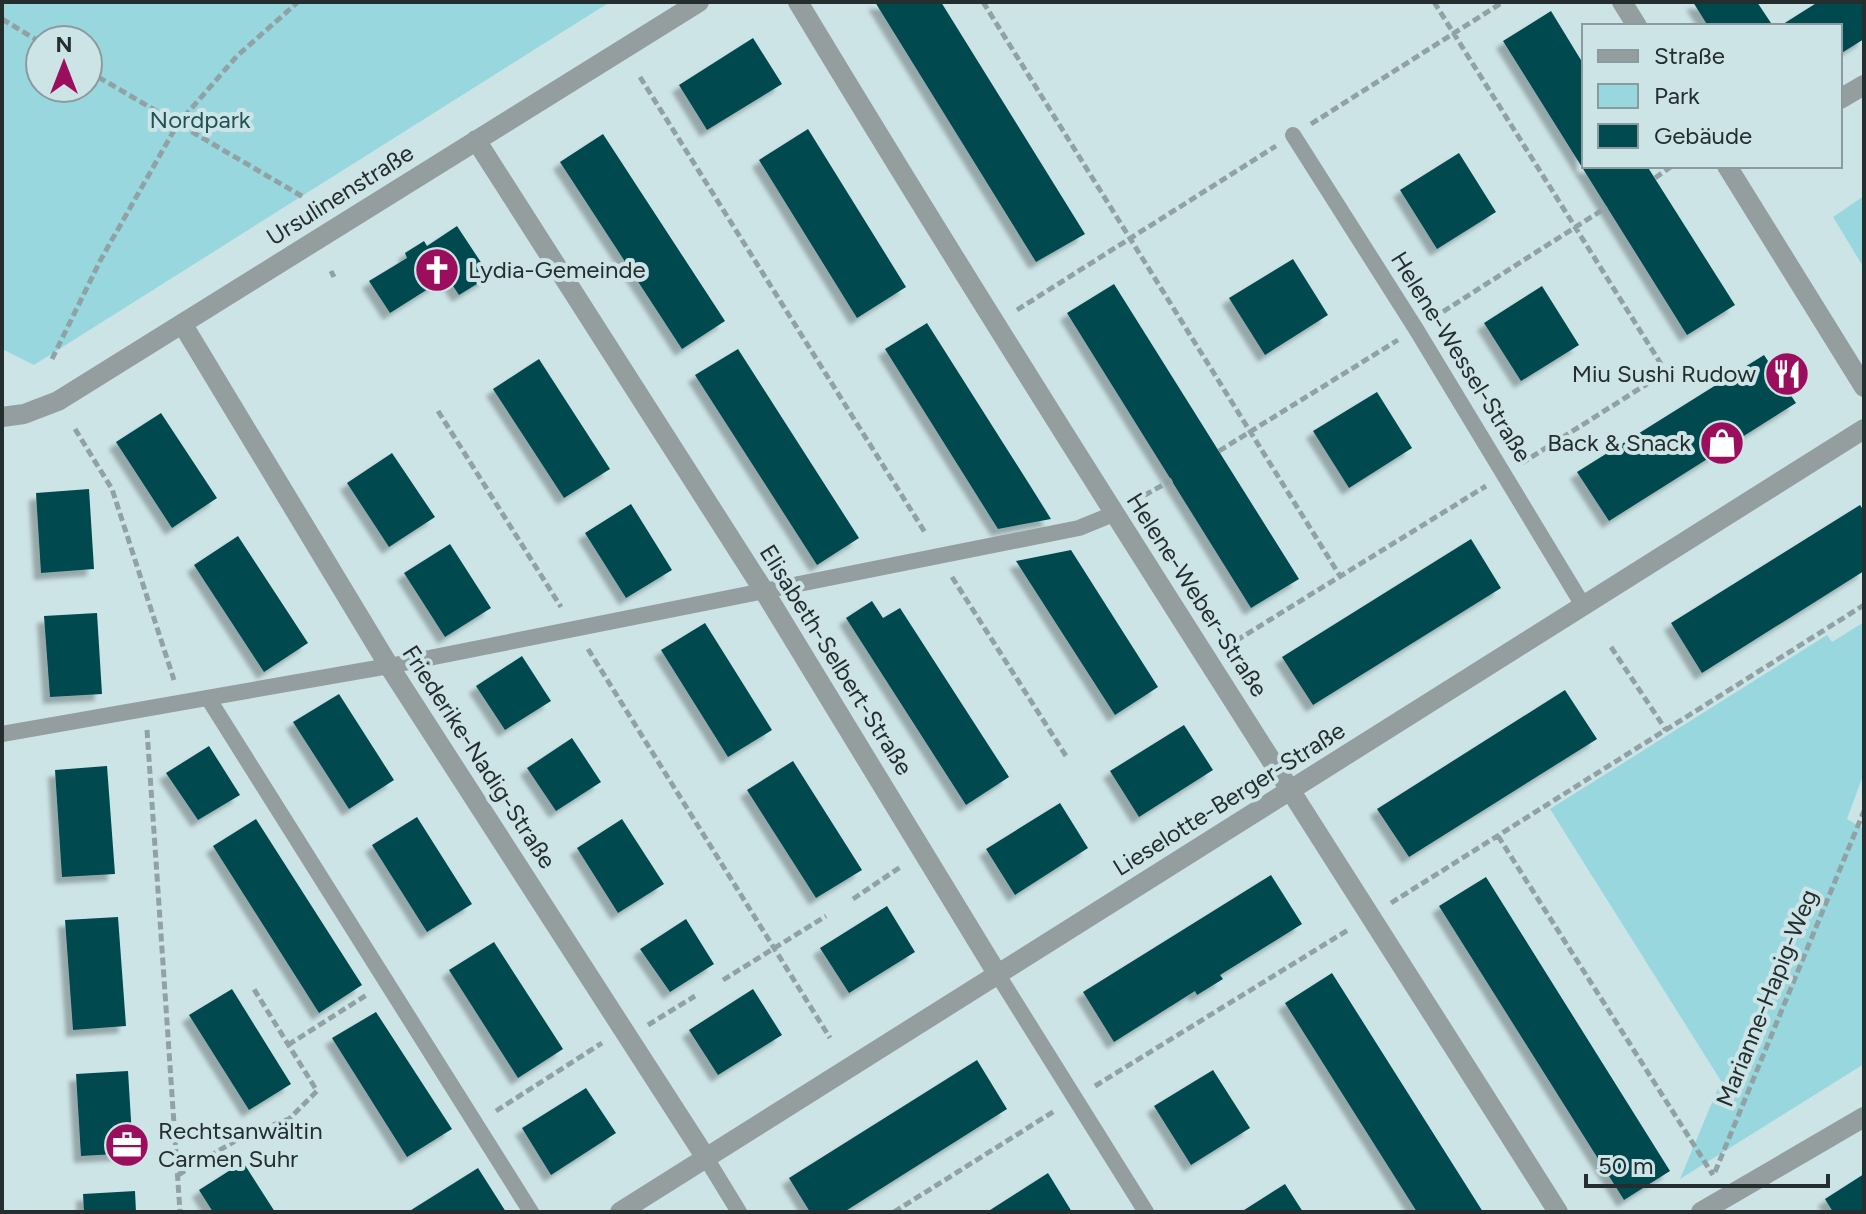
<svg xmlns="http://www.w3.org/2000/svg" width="1866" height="1214" viewBox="0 0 1866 1214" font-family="Figtree,sans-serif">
<defs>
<filter id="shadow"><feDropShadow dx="-7" dy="7" stdDeviation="2" flood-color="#0004"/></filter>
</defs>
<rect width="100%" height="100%" fill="#cde4e6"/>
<path fill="#99d7de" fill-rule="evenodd" d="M 2,2 L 610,2 L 34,365 L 2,349 ZM 40,40 L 88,40 L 88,88 L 40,88 Z
M 1864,196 L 1864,268 L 1833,217 Z
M 1864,622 L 1864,773 L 1847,819 L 1864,829 L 1864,1064 L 1680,1179 L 1721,1081 L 1550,809 L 1827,635 L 1832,642 Z"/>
<path fill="#004a50" filter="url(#shadow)" d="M 875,2 L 941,2 L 1085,234 L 1036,262 Z
M 1693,2 L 1757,2 L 1773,26 L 1708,26 Z
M 1818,2 L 1864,2 L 1864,39 L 1840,54 L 1840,26 L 1780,26 Z
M 1551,11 L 1584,65 L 1584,166 L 1647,166 L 1735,305 L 1687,335 L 1503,41 Z
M 753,38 L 782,84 L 707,130 L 679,85 Z
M 808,129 L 906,287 L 857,318 L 759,160 Z
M 603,134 L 725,321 L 682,349 L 560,162 Z
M 1459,153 L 1496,212 L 1437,249 L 1400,190 Z
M 457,226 L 490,276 L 459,295 L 447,277 L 390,313 L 369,281 L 407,258 L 405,253 L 424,241 L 427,246 Z
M 1293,259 L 1328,315 L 1265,355 L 1229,298 Z
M 1114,284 L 1299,579 L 1251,608 L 1067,313 Z
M 1542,286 L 1579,345 L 1521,381 L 1484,323 Z
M 927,323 L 1031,487 L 1051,519 L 998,529 L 885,349 Z
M 738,349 L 859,538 L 817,565 L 695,375 Z
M 1764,355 L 1796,403 L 1609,521 L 1577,472 Z
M 539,359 L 610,469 L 564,498 L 493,389 Z
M 1377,392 L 1412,448 L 1349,488 L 1313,431 Z
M 161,413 L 217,498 L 172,528 L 116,442 Z
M 392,453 L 435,517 L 389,547 L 347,483 Z
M 89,489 L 94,569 L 41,573 L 36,493 Z
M 631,504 L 672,570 L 626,598 L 585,533 Z
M 1860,505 L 1864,511 L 1864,571 L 1702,673 L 1671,623 Z
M 238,536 L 308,643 L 264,672 L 194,565 Z
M 1471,539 L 1501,588 L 1313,705 L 1282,657 Z
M 450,544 L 491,608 L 445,637 L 404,573 Z
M 1071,550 L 1158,687 L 1115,715 L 1016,561 Z
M 872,601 L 883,618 L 900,608 L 1009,777 L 966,805 L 846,618 Z
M 97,613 L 102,694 L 50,697 L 44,616 Z
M 705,623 L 772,730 L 728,757 L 661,650 Z
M 522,656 L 551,701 L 505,730 L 476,686 Z
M 1565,690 L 1597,739 L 1409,857 L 1377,809 Z
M 339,694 L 394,780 L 349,809 L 293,722 Z
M 1184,725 L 1213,770 L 1139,817 L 1110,771 Z
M 572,738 L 601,782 L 556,811 L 527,768 Z
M 209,746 L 240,795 L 198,820 L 166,773 Z
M 793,761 L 862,870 L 816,898 L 747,790 Z
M 107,766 L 115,874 L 62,877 L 55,770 Z
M 1060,803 L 1088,848 L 1015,895 L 986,849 Z
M 417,817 L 472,904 L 427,932 L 372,845 Z
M 256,819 L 362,985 L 319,1013 L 213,846 Z
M 622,819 L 664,884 L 618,913 L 577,848 Z
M 1271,875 L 1302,924 L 1220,975 L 1223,979 L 1197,995 L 1195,991 L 1114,1042 L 1083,992 Z
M 1486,877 L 1670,1171 L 1624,1200 L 1439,906 Z
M 887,906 L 915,952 L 849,993 L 820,948 Z
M 118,917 L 126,1026 L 73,1030 L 65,920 Z
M 686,919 L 714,964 L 670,992 L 640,949 Z
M 494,942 L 563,1049 L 518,1078 L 449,970 Z
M 1332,973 L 1483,1212 L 1417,1212 L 1285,1003 Z
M 232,989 L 291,1084 L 249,1110 L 189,1015 Z
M 753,989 L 782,1035 L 718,1075 L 689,1030 Z
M 376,1012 L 452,1129 L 407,1157 L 332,1038 Z
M 977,1060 L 1007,1109 L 844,1212 L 810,1212 L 789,1178 Z
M 1213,1070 L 1250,1128 L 1191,1165 L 1154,1106 Z
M 128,1071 L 133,1153 L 81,1156 L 76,1074 Z
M 586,1088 L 616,1133 L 551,1175 L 522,1128 Z
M 243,1162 L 275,1212 L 213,1212 L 199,1190 Z
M 478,1168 L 506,1212 L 408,1212 Z
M 1048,1173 L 1072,1212 L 987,1212 Z
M 1864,1174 L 1864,1212 L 1833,1212 L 1825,1199 Z
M 1285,1184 L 1303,1212 L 1241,1212 Z
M 135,1191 L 136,1212 L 84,1212 L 83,1194 Z"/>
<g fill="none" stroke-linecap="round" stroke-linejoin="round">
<path stroke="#90a2a4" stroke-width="5" stroke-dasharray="8 4" stroke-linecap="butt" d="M 983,2 L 1340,576
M 1434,2 L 1666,372 L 1522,463
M 2,19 L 40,42
M 88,71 L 305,198
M 640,77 L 926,534
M 1311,124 L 1503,2
M 1655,178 L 1672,166
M 331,271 L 334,277
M 1017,310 L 1276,146
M 1433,318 L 1607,207
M 52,359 L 100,261 L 177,125 L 237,56 L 298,2
M 438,411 L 561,607
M 75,429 L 112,489 L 174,680
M 1219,451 L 1398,340
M 1134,501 L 1172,480
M 952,577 L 1066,756
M 1226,647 L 1486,486
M 1611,647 L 1666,730
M 588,649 L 830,1038
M 147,730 L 180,1212
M 1498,836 L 1713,1175
M 853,899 L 902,866
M 1391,903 L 1864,605
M 723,980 L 826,916
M 648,1025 L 695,996
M 288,1045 L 368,994
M 1095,1086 L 1348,930
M 496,1111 L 602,1043
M 1715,1172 L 1864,811
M 178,1175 L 245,1135 L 289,1119 L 317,1091 L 252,986
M 894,1212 L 1056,1110"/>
<path stroke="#959e9f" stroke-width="16" d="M 1293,135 L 1416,329 L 1584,607
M 208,698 L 531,1212
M 2,734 L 389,666 L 1079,528 L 1113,514
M 998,975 L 1146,1212
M 706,1158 L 739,1212"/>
<path stroke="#959e9f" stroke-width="20" d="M 798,2 C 1044,410 1304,809 1558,1212
M 1622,2 L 1637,26
M 1840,99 L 1864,85
M 476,140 L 764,591 L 998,975
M 1727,166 L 1864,387
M 183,325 L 389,666 L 706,1158
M 2,417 L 24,414 L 58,401 L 699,2
M 620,1212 L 1864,429
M 1701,1212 L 1864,1117"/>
</g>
<defs>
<g id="church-disc" transform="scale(2.3)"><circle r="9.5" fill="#9b0e5d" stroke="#cde4e6"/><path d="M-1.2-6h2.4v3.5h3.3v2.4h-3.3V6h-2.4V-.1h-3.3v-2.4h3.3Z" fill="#fff"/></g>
<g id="restaurant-disc" transform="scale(2.3)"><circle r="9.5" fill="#9b0e5d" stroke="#cde4e6"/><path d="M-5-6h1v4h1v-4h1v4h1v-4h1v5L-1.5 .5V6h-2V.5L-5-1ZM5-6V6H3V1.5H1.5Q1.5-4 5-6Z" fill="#fff"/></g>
<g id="shop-disc" transform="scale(2.3)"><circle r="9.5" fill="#9b0e5d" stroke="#cde4e6"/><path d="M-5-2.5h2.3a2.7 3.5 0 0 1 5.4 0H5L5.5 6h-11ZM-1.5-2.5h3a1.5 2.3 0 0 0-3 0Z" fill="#fff"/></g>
<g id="office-disc" transform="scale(2.3)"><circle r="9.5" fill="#9b0e5d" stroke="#cde4e6"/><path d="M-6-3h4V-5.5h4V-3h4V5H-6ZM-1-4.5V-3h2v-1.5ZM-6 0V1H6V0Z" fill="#fff"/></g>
</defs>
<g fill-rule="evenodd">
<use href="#church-disc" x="437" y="270"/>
<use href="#restaurant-disc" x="1787" y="374"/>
<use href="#shop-disc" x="1722" y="443"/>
<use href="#office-disc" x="127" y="1145"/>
</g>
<g text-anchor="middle" stroke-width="8" stroke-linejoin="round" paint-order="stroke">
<g font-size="24" fill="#1f5257" stroke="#cde4e6">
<text x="200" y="128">Nordpark</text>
</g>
<g font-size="24" fill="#252e2f" stroke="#cde4e6">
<text transform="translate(340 195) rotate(-32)" y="8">Ursulinenstraße</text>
<text transform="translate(1461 357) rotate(58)" y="8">Helene-Wessel-Straße</text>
<text transform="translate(1197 595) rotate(57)" y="8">Helene-Weber-Straße</text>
<text transform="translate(836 660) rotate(58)" y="8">Elisabeth-Selbert-Straße</text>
<text transform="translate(479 757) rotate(57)" y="8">Friederike-Nadig-Straße</text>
<text transform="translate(1229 799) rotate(-32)" y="8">Lieselotte-Berger-Straße</text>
<text transform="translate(1767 998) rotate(-68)" y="8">Marianne-Hapig-Weg</text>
</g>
<g font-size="24" fill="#252e2f" stroke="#cde4e6" text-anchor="start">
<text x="468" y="278">Lydia-Gemeinde</text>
<text x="1756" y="382" text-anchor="end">Miu Sushi Rudow</text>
<text x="1691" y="451" text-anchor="end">Back &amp; Snack</text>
<text x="158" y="1139">Rechtsanwältin<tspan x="158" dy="28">Carmen Suhr</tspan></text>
</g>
</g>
<rect width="1866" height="1214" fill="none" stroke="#252e2f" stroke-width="8"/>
<rect x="1582" y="24" width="260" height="144" fill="#cde4e6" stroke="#8a9b9d" stroke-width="2"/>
<rect x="1598" y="50" width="40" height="12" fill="#959e9f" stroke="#8a9b9d" stroke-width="2"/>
<text x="1654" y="64" font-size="24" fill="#252e2f">Straße</text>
<rect x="1598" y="84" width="40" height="24" fill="#99d7de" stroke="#8a9b9d" stroke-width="2"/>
<text x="1654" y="104" font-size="24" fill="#252e2f">Park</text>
<rect x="1598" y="124" width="40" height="24" fill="#004a50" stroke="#8a9b9d" stroke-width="2"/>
<text x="1654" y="144" font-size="24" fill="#252e2f">Gebäude</text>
<g transform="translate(64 64)"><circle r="38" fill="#cde4e6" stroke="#8a9b9d" stroke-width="2"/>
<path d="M0-6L14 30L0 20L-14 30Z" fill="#9b0e5d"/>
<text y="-12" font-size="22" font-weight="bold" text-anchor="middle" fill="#252e2f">N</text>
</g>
<path d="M1586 1174v12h242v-12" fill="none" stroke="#252e2f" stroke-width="4"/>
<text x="1598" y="1174" font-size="24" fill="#252e2f" stroke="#cde4e6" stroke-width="6" paint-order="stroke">50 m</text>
</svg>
